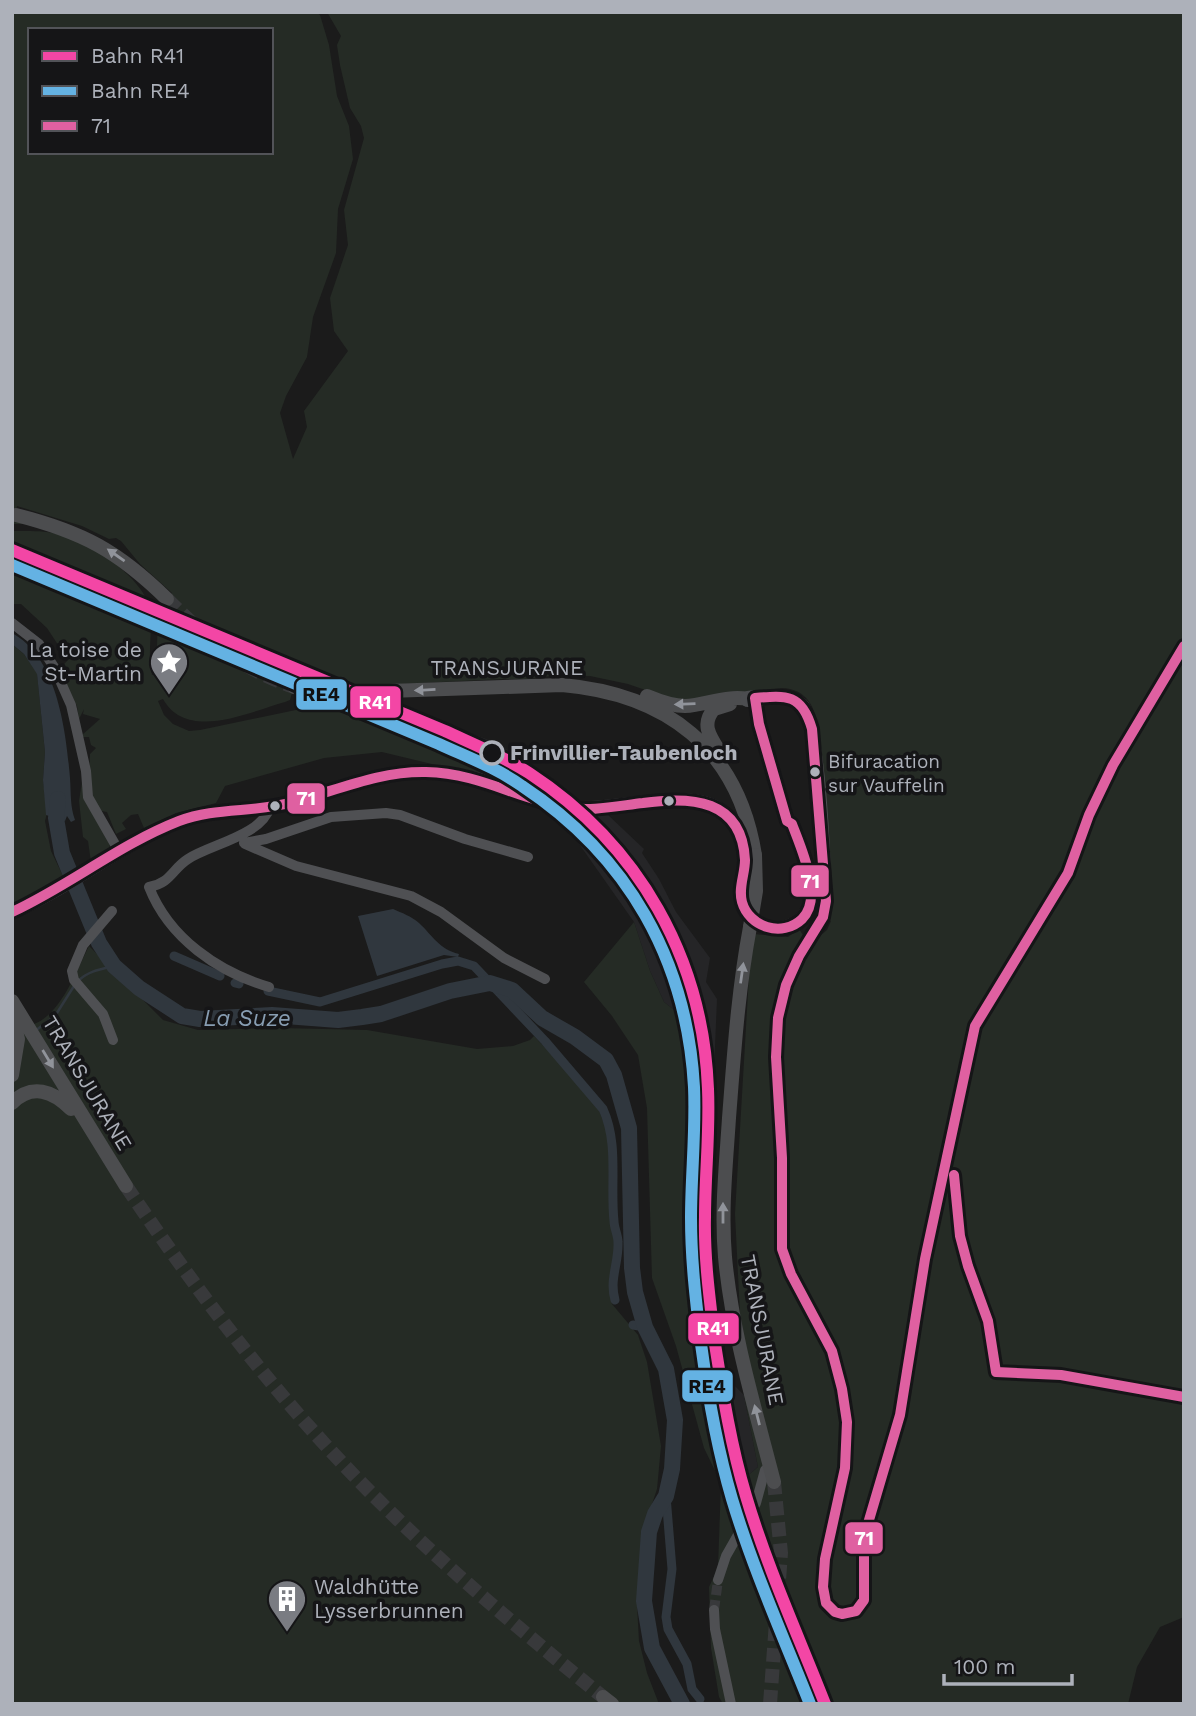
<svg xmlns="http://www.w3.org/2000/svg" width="1196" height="1716" viewBox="0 0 1196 1716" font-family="'Work Sans',sans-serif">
<rect width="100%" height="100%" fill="#1b1b1b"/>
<path fill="#252527" d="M 12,547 L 135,598 L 131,605 L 12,554 Z
M 395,706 L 428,720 L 431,719 L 486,739 L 503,747 L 553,781 L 590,814 L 607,814 L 644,849 L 642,853 L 659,879 L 676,912 L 710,958 L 706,982 L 717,999 L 708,1215 L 710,1268 L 723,1366 L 733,1384 L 744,1395 L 758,1467 L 745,1478 L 749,1493 L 731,1496 L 704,1330 L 698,1203 L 704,1092 L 692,1024 L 664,1002 L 650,971 L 634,922 L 558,814 L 560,799 L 527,779 L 391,713 Z"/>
<path fill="#252b25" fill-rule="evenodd" d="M 12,12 L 316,12 L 320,15 L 329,45 L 337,96 L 349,126 L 353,159 L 338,209 L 336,253 L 313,317 L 307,357 L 286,396 L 280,413 L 293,459 L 307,427 L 304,411 L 348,351 L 334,331 L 330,298 L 348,245 L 344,210 L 364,138 L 361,126 L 350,108 L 340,65 L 337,45 L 341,36 L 327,12 L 1184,12 L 1184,1617 L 1160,1627 L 1137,1667 L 1128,1704 L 723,1704 L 719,1697 L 711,1648 L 709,1587 L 718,1568 L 721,1483 L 704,1448 L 676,1346 L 652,1278 L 647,1108 L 638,1055 L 612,1016 L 584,982 L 634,922 L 650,971 L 664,1002 L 692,1024 L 704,1092 L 698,1203 L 704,1330 L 731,1495 L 748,1493 L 745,1478 L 758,1467 L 744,1395 L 735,1214 L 750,959 L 754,934 L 788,937 L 799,929 L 803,935 L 791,960 L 827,930 L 831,921 L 828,919 L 816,717 C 811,699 801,689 782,688 L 680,702 L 628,684 L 590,676 L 559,675 L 526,679 L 503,679 L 340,687 L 296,678 L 290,700 L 285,702 C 249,712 187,742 163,699 L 158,701 L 164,715 L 173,724 L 189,731 L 200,730 L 353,698 L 402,718 L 527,779 L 523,786 L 382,752 L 324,758 L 225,786 L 216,803 L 176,813 L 144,828 L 138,814 L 131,815 L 122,823 L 126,829 L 116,834 L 107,812 L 96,810 C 89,792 89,772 90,754 L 96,748 L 91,745 L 89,737 L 83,737 L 82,735 L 100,719 L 83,714 L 84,709 L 79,719 L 77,706 L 59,669 L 68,660 L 47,628 L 21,604 L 12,604 L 12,554 L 131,604 L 134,598 L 12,547 L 12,531 C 28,531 46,530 61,535 C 92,544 144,577 150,610 C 153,631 147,654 152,675 L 159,673 L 157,645 L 158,618 L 167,609 L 163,602 L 172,593 L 140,564 L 121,541 L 116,538 L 109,539 L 82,526 L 17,506 L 14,520 L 24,524 L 12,524 ZM 30,30 L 271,30 L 271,152 L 30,152 Z
M 12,644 L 24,654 L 37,673 L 45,752 L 43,780 L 47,813 L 45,821 L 51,851 L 64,878 L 12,905 Z
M 82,782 L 84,799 L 110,844 L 109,850 L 91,862 L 88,841 L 83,837 L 79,801 Z
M 89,946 L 163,1020 L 198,1030 L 280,1028 L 367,1030 L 477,1049 L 513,1046 L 530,1040 L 534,1036 L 595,1100 L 609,1136 L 613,1157 L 618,1242 L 609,1280 L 612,1304 L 638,1335 L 647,1362 L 661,1446 L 657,1489 L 648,1516 L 642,1550 L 637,1605 L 639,1641 L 647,1673 L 659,1704 L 12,1704 L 12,1026 C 55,1034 73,977 89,946 Z"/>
<path fill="#30373e" d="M 12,633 C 58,658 66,732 70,778 C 71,793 70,807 75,820 L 71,822 L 67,816 L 65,821 L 46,815 L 43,780 L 45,752 L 37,674 L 24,654 L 12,644 Z
M 393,909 C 402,913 411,916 419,923 C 433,936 439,949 459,954 L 458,957 L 444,955 L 377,976 L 358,916 Z"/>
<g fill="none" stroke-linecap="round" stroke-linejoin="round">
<path stroke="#30373e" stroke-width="2.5" d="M 78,981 C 88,971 101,969 114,966
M 35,1031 L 55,1016 L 74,986"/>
<path stroke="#30373e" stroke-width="9" d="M 174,956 L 220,976
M 235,983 L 239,984
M 268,991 L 320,1002 L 442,964 L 458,961 L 474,966 L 545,1041 L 603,1109 C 619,1144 610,1184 614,1221 C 614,1228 618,1235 618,1242 C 619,1263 609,1279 615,1300
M 633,1325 L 645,1327
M 666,1496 L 672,1569 L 666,1617 L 668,1629 L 687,1664 L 692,1689 L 700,1699"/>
<path stroke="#30373e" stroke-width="16" d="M 58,799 L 56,818 L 62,853 L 99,943 L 114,966 L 139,988 L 182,1016 L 200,1019 L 272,1015 L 338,1020 L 362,1017 L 381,1014 L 450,991 L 490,983 L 512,990 L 542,1018 L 575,1037 L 606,1060 L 614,1075 L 629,1128 L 632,1268 L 635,1292 L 645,1327 L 666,1369 L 675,1420 L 672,1469 L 666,1496 L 655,1514 L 649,1532 L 644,1601 L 652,1648 L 682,1704"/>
<path stroke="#38393b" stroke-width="10" stroke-dasharray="10 5" stroke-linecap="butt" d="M 714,1610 L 718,1580"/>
<path stroke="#38393b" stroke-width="14" stroke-dasharray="14 7" stroke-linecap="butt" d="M 758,923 C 768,929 779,930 789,926 C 831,911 801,852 792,824 L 787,821"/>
<path stroke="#38393b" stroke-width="14" stroke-dasharray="14 7" stroke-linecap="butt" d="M 167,599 C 210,641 237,667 294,687
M 126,1186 C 201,1297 280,1402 375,1497 C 447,1569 524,1633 603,1697
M 770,1704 L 781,1553 L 774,1482"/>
<path stroke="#4f5053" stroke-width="10" d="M 12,623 L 39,644 L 54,667 L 71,705 L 86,771 L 88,797 L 120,853
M 244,843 L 266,839 L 331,817 L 386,813 L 400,815 L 465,839 L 528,857
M 245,844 L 296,866 L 411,896 L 441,912 L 504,958 L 545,979
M 112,911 L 83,945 L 72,971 L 74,980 L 103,1014 L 113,1040
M 269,987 C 218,972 169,938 149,887 C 171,883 172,869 188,859 C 211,844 261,836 270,807
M 718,1580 L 726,1556 L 756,1503 L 765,1470
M 714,1610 L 715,1629 L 731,1704"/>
<path stroke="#4f5053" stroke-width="12" d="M 755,698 C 770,697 789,692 802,704 C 820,721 825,869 826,901 L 823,917 L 799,956 L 786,985 L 778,1018 L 776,1057 L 782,1158 L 782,1249 L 791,1274 L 832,1351 L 842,1389 L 847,1422 L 845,1468 L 825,1559 L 823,1587 L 826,1603 L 835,1612 L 842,1614 L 856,1611 L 864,1600 L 864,1537 L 900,1415 L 925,1259 L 975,1026 L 1068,873 L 1089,815 L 1113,765 L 1184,646"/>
<path stroke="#4e4e51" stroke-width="14" d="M 755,698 L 759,724 L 787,821
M 12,912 C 71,887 120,844 179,821 C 222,805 259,813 299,801 C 342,788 381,771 427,772 C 451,773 477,778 500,786 C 525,794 549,806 576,808 C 614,811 685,789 717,808 C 743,823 749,853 744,882 C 743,887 741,892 741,897 C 742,908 749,917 758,923"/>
<path stroke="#4c4d4f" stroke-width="14" d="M 16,515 C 83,532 118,551 167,599
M 294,687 L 332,693 L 562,685 C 666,694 738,748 755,855
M 647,696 C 659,701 672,706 685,706 C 706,705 726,695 748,699
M 721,754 C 711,738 700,725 714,709 L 730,704
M 750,927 C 738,991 734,1054 729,1118 C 726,1165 721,1211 725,1257 C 732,1333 755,1408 774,1482
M 12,1001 L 126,1186
M 12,1016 L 18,1039 L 12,1075
M 12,1103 C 32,1083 53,1091 71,1109
M 603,1697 L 612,1704"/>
<path stroke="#4c4d50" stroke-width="16" d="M 748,699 L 755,698"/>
<path stroke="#4c4d4f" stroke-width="14" d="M 750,927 L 756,891 L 755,855"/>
<g stroke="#151517" stroke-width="16">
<path id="bus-1" d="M 12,912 C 70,885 120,844 179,821 C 216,807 256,813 293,802 C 338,790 379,771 426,772 C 478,773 516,798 564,807 C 590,812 617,806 643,803 C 691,796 742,799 745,860 C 745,874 738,888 742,902 C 749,927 782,938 802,919 C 824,898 801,848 792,824 L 787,821 L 759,724 L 755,698 C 787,695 802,694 812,729 L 826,901 L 823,917 L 799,956 L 786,985 L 778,1018 L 776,1057 L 782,1158 L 782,1249 L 791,1274 L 832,1351 L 842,1389 L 847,1422 L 845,1468 L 825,1559 L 823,1587 L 826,1603 L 835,1612 L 842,1614 L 856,1611 L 864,1600 L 864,1537 L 900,1415 L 925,1259 L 975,1026 L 1068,873 L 1089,815 L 1113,765 L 1184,646
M 954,1175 L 960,1236 L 968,1266 L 988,1321 L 996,1372 L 1061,1375 L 1184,1397"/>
</g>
<use href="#bus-1" stroke="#df60a1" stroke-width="10"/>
<g stroke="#151517" stroke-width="18">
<path id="rail-1" d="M 12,550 L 445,731 C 473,744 503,756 529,773 C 639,845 703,958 708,1089 C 710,1131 705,1174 705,1217 C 704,1259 710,1301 715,1344 C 723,1395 731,1446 746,1496 C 767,1567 798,1635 825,1704"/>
</g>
<g stroke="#151517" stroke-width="18">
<path id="rail-2" d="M 12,565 L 439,744 C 467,757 497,768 522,786 C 628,856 687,960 694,1087 C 696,1131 691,1175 691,1218 C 691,1261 696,1302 701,1344 C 708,1396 717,1448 732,1499 C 753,1569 783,1636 810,1704"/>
</g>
<use href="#rail-1" stroke="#f346a5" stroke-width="12"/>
<use href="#rail-2" stroke="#64b2e3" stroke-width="12"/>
</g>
<defs><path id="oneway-solid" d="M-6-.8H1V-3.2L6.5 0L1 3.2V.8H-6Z" transform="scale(1.75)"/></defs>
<g fill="#90939a">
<use href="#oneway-solid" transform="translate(116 555) rotate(-145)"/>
<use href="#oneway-solid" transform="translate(425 690) rotate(177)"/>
<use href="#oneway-solid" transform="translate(685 704) rotate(178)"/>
<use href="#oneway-solid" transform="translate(742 973) rotate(-82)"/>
<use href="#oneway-solid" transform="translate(48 1059) rotate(59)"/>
<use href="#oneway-solid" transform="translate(723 1213) rotate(-90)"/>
<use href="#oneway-solid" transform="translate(757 1415) rotate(-104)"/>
</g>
<defs>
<g id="sight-pin" transform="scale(2.0125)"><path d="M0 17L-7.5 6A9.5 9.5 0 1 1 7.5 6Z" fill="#7a7c82" stroke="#151517"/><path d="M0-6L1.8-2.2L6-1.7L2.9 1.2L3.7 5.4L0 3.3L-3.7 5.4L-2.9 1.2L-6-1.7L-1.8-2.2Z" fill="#fff"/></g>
<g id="building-pin" transform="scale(2.0125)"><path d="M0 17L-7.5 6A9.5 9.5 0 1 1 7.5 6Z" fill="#7a7c82" stroke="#151517"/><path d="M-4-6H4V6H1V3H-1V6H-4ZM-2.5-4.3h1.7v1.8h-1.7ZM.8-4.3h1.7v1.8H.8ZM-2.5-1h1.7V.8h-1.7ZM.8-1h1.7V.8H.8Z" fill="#fff"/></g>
</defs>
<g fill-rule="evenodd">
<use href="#sight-pin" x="169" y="662"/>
<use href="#building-pin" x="287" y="1599"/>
</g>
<circle fill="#151517" stroke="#adb1ba" stroke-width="3.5" cx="492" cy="753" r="11"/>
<g fill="#adb1ba" stroke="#151517" stroke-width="2.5">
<circle cx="815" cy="772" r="6"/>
<circle cx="669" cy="801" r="6"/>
<circle cx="275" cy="806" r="6"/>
</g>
<g text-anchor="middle" stroke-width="7" stroke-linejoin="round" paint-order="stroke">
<g font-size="19" fill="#adb1ba" stroke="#151517" text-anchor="start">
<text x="828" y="768">Bifuracation<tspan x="828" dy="24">sur Vauffelin</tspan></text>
</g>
<g font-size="21" fill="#adb1ba" stroke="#151517" text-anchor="end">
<text x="142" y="657">La toise de<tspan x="142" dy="24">St-Martin</tspan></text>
<text x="314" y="1594" text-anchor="start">Waldhütte<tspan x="314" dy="24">Lysserbrunnen</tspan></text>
</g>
<g font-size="21" fill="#adb1ba" stroke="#151517">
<text x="507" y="675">TRANSJURANE</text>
<text transform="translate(87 1083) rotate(59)" y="7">TRANSJURANE</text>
<text transform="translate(762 1330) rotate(79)" y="7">TRANSJURANE</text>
</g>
<g font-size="21" font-weight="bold" fill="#adb1ba" stroke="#151517" text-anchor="start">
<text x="510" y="760">Frinvillier-Taubenloch</text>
</g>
<g font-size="23" font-style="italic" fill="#879db2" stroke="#151517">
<text x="247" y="1026">La Suze</text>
</g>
</g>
<g stroke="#151517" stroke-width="2.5">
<rect x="295" y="678" width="53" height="33" rx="7" fill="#64b2e3"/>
<rect x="349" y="685" width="53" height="34" rx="7" fill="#f346a5"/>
<rect x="286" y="782" width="40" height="33" rx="7" fill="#df60a1"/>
<rect x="790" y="864" width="40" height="34" rx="7" fill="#df60a1"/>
<rect x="687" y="1312" width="53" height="33" rx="7" fill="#f346a5"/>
<rect x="681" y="1369" width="53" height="34" rx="7" fill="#64b2e3"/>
<rect x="844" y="1521" width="40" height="34" rx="7" fill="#df60a1"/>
</g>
<g font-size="19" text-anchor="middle" font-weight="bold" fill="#fff">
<text x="375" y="709">R41</text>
<text x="306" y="805">71</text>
<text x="810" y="888">71</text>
<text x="713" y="1335">R41</text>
<text x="864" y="1545">71</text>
</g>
<g font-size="19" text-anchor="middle" font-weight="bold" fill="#111">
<text x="321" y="701">RE4</text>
<text x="707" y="1393">RE4</text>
</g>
<rect width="1196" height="1716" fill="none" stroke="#adb1ba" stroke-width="28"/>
<rect x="28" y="28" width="245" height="126" fill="#151517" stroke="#525358" stroke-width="2"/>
<rect x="42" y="51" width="35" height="10" fill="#f346a5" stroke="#525358" stroke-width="2"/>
<text x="91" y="63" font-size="21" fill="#adb1ba">Bahn R41</text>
<rect x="42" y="86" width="35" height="10" fill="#64b2e3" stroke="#525358" stroke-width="2"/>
<text x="91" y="98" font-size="21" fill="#adb1ba">Bahn RE4</text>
<rect x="42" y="121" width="35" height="10" fill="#df60a1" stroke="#525358" stroke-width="2"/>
<text x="91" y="133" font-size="21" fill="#adb1ba">71</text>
<path d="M944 1674v10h128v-10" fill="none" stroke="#adb1ba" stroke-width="3.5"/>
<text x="954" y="1674" font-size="21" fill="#adb1ba" stroke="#151517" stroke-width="5" paint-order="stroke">100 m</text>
</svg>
